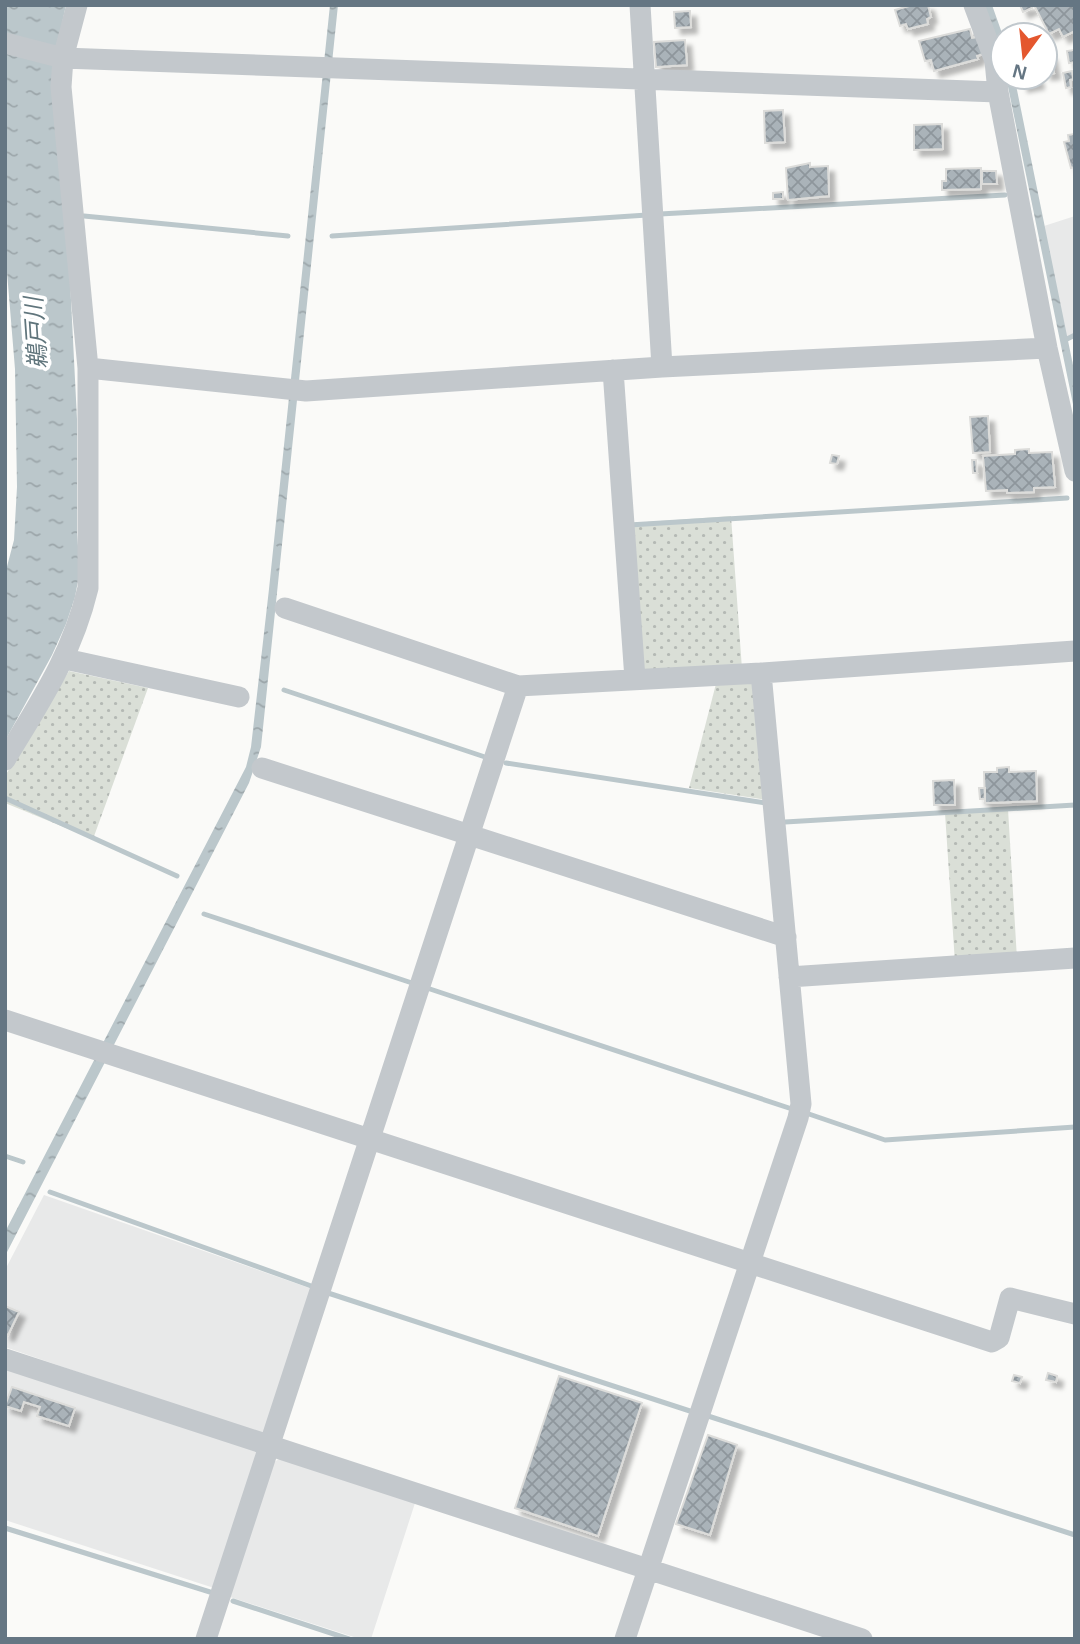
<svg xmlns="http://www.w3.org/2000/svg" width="1080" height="1644" viewBox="0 0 1080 1644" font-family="Helvetica,'Noto Sans JP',sans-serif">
<defs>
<pattern id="grass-dots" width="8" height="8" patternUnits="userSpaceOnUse" patternTransform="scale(1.75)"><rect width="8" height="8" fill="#dadfd7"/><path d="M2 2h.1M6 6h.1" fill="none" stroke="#b4b9b4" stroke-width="1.8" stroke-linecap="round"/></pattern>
<pattern id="water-ripples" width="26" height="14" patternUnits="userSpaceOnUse" patternTransform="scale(1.75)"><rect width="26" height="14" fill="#bbc7cb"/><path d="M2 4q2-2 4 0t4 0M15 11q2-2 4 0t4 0" fill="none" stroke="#9ca6aa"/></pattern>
<pattern id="building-cross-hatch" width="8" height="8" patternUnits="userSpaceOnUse" patternTransform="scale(1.75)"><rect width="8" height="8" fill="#aab3b9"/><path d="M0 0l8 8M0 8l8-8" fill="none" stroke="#8e969c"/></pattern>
<filter id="shadow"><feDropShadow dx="6" dy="6" stdDeviation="2" flood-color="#0004"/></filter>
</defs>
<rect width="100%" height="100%" fill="#fafaf8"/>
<path fill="#e8e9e9" d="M 1075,216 L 1075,335 L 1067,339 L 1044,226 Z
M 44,1195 L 315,1290 L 263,1436 L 5,1347 L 5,1270 Z
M 5,1366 L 255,1448 L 258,1456 L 214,1588 L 5,1520 Z
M 285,1456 L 416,1500 L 371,1639 L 360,1639 L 230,1597 L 272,1463 Z"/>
<path fill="url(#grass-dots)" d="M 731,516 L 742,669 L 644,674 L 633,523 Z
M 69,671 L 148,688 L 93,839 L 5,803 L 5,776 Z
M 756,679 L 768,800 L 689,788 L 717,680 Z
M 1008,809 L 1017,959 L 955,963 L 945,813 Z"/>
<path fill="url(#water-ripples)" d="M 5,5 L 66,5 L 58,42 L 77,419 L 77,534 L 80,570 L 75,597 L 66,624 L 52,655 L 5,741 L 5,574 L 14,540 L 17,487 L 15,369 L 5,248 Z
M 330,5 L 338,5 L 261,747 L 249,783 L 5,1256 L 5,1232 L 246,767 L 251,747 L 269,589 Z
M 984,5 L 992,5 L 1003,36 L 1003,64 Z
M 1006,77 L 1014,77 L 1017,90 L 1075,375 L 1075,414 Z"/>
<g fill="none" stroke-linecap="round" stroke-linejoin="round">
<path stroke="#bbc7cb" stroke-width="5" d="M 660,214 L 1005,195
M 84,216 L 288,236
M 332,236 L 647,215
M 1067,339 L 1075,335
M 629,525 L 1067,498
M 284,690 L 488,758
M 506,763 L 766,803
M 5,798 L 177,876
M 785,822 L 1075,805
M 204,914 L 412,983
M 427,988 L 795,1110
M 806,1113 L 885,1140 L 1075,1127
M 5,1156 L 23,1162
M 50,1192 L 314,1287
M 325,1292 L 693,1412
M 705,1415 L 1075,1535
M 5,1528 L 210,1592
M 233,1601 L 349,1639"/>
</g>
<path fill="url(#building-cross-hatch)" stroke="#dcdcda" stroke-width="2" filter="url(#shadow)" d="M 913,5 L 928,5 L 931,17 L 927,19 L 928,24 L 908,29 L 906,24 L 900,26 L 895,10 Z
M 1020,5 L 1031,5 L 1032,8 L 1023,12 Z
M 1034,5 L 1075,5 L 1075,31 L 1063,37 L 1059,29 L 1049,34 Z
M 690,11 L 691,27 L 675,28 L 674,12 Z
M 970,29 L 972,38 L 979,37 L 983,54 L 977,56 L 978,59 L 934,71 L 931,60 L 925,61 L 919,41 Z
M 1041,30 L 1042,35 L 1027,35 L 1027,33 Z
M 685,40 L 687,65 L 656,67 L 654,42 Z
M 1075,50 L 1075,62 L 1069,63 L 1067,51 Z
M 1051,55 L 1054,73 L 1045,74 L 1045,56 Z
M 1072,71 L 1073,79 L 1070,80 L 1071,87 L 1066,88 L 1063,73 Z
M 1021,77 L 1037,77 L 1038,83 L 1022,86 Z
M 783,110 L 785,142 L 765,143 L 764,111 Z
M 942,124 L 943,149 L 914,150 L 914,125 Z
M 1075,134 L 1075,167 L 1071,168 L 1064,142 L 1069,141 L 1068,135 Z
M 810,163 L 810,167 L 828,166 L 829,196 L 788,200 L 786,168 Z
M 981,168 L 981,189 L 942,190 L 942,181 L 946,181 L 946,169 Z
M 982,171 L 996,171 L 997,184 L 982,184 Z
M 783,192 L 783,199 L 773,199 L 773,193 Z
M 988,416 L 990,452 L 973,453 L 970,417 Z
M 1029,449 L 1029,453 L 1052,452 L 1055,487 L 1034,488 L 1034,492 L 1007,493 L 1007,490 L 986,491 L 983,456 L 1015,454 L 1015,450 Z
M 832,455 L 839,456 L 837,464 L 830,463 Z
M 972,460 L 976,460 L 977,473 L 973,473 Z
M 1009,767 L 1009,772 L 1036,771 L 1037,801 L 985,803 L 984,772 L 997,772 L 997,768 Z
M 954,780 L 955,805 L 934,805 L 933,781 Z
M 979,788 L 985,788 L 985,799 L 980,799 Z
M 5,1306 L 19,1312 L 8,1335 L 5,1334 Z
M 1048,1373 L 1057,1376 L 1056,1382 L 1046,1380 Z
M 1014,1375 L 1022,1377 L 1020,1383 L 1012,1381 Z
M 559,1376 L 642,1403 L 598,1536 L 515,1508 Z
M 12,1387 L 75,1408 L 69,1426 L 37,1416 L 40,1407 L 24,1402 L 21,1411 L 5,1406 Z
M 708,1435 L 737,1445 L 710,1535 L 676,1524 Z"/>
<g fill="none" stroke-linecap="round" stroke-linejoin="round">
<path stroke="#c3c8cc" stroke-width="21" d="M 640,5 L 662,367
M 974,5 L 995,61 L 998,92 L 1047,348 L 1075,471
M 5,43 L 63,58 L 998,92
M 88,368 L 306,391 L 662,367 L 1047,348
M 613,370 L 635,679
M 285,608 L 518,686 L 761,673 L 1075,651
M 65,659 L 239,697
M 5,760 C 40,702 72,655 88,588 L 88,368 L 61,87 L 63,58 L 77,5
M 262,768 L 786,937
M 789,977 L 1075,958
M 5,1020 L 992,1342 L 999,1338 L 1010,1298 L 1075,1314
M 5,1359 L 862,1639
M 206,1639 L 518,686
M 625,1639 L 798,1118 L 801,1104 L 761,673"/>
</g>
<g text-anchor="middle" stroke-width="7" stroke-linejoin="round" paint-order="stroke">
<g font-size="24" font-style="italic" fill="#60757c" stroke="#fff">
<text transform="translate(36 333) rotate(-94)" y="8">鵜戸川</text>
</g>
</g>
<rect width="1080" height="1644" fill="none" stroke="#657683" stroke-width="14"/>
<g transform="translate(1024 56) rotate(195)"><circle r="33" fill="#ffffff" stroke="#c1c8cd" stroke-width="2"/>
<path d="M0-5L12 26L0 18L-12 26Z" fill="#e4572e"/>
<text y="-10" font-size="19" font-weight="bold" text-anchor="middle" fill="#657683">N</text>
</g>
</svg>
